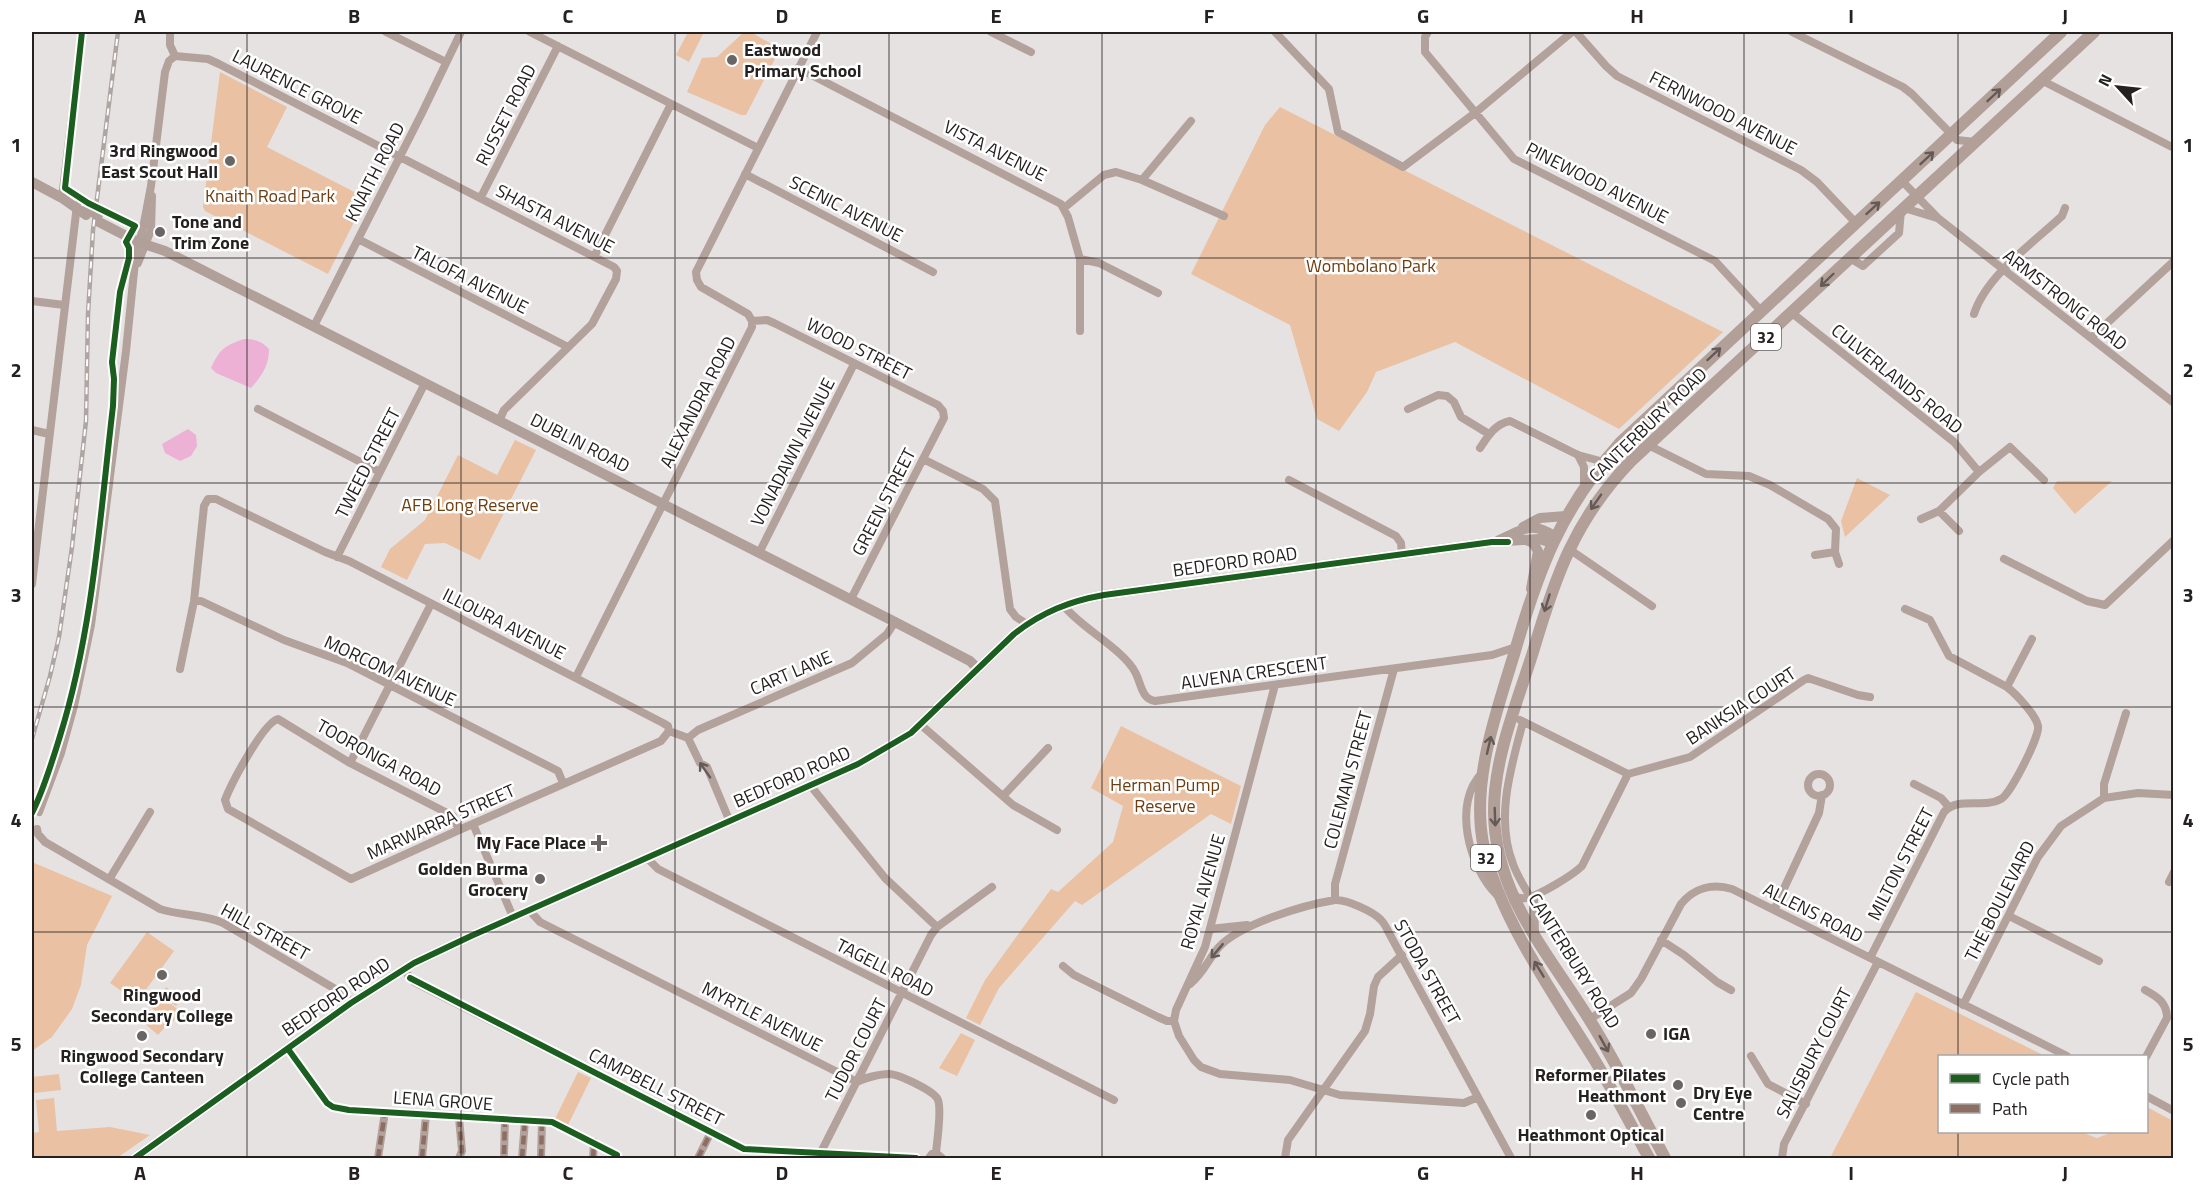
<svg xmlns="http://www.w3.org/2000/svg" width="2205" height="1190" viewBox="0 0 2205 1190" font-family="'Titillium Web',sans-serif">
<rect width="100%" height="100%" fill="#e6e2e2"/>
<path fill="#eac1a2" d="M 688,32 L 704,32 L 689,62 L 676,55 Z
M 744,32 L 754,34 L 780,49 L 746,115 L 741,115 L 687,92 L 702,58 L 717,57 Z
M 220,72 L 287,107 L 267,147 L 366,198 L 328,274 L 205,211 L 203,207 Z
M 1280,107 L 1723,332 L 1619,429 L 1455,342 L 1376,372 L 1367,392 L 1339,431 L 1317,419 L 1290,325 L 1191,274 L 1265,125 Z
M 515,440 L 536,450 L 480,560 L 445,543 L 425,544 L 407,580 L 381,567 L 390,549 L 425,520 L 458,455 L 497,475 Z
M 1857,478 L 1890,495 L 1845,537 L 1841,521 Z
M 2057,481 L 2112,481 L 2075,514 L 2053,488 Z
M 1121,726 L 1241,786 L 1231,824 L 1211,814 L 1082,905 L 1075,901 L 999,988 L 980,1025 L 966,1018 L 985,980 L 1051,889 L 1058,892 L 1113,842 L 1123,806 L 1091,788 Z
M 32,862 L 112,896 L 87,945 L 81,985 L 72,1009 L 52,1037 L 32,1051 Z
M 147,932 L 174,951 L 137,1002 L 110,983 Z
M 166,987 L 181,999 L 176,1006 L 162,997 L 181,1012 L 171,1024 L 147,1004 L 157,992 L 161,995 Z
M 1916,992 L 2045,1056 L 1940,1056 L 1940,1132 L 2081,1132 L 2097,1138 L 2112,1132 L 2146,1132 L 2147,1107 L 2173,1121 L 2173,1158 L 1830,1158 Z
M 146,1007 L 167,1025 L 158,1035 L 137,1017 Z
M 961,1033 L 975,1040 L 957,1076 L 939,1068 Z
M 578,1072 L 591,1078 L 568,1125 L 555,1119 Z
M 59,1074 L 61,1090 L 34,1093 L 32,1077 Z
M 54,1098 L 57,1131 L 110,1127 L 150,1135 L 117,1158 L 32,1158 L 32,1133 L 39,1132 L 36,1100 Z"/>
<path fill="#ecb1d5" d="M 244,339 C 254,339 262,341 269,349 C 269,365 262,376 251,388 L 216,373 L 211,368 C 220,349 224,346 244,339 Z
M 188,429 L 196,435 L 197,446 L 191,456 L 180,461 L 165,453 L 162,444 Z"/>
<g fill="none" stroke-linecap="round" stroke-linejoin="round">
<path stroke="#b3a19b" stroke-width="8" d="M 170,32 L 170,45 L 175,56
M 386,32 L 446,62
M 530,32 L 758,148
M 991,32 L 1031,52
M 1275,32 L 1329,89 L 1338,132 L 1403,167 L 1475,113 L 1572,32
M 1428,32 L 1425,37 L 1425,52 L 1514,159 L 1715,261 L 1761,311
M 1576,32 L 1606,66 L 1617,76 L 1801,170 L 1817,182 L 1856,223
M 1792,32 L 1903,87 L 1912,94 L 1957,140 L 1975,142
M 175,56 L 208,59 L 219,64 L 614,267 L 617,271 L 616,279 L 592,324 L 504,410 L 499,421
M 798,68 L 1061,204 L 1068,217 L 1080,259 L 1080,331
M 2041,80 L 2174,148
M 745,174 L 933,272
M 1142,180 L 1191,121
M 1902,181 L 1939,219 L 2174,403
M 481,197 L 558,46
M 62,198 L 82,32
M 1064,208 L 1104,175 L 1116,172 L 1142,180 L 1224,216
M 1904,208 L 1937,218
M 358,239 L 568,347
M 595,255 L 671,104
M 1850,258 L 1863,266 L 1899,233 L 1901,211
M 1080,259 L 1099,263 L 1158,293
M 138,263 L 151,230 L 152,196
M 32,301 L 64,305
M 1792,313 L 1954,442 L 1979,472
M 1974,314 C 1986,276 2033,243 2062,216 L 2065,208
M 752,321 L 767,320 L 774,323 L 938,405 L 943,411 L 944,418 L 851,599
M 314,326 L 422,113 L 461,32
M 2091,338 L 2174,261
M 258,409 L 380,472
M 1408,409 L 1438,395 L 1447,396 L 1454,402 L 1461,417 L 1489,434
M 32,430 L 49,434
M 1648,445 L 1706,474 L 1749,476 L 1770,485 L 1828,519 L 1836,529 L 1835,552
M 1480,448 C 1488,436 1495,424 1510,421 L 1578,455 L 1604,462
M 1578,455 L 1584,467 L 1584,488
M 923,459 L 983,489 L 995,501 L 1010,609 L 1016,617 L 1027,624
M 1289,480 L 1396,536 L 1401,543 L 1402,554
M 1939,511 L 1979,472 L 2010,447 L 2044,480
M 1921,519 L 1939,511 L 1959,531
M 1569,549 L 1652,606
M 759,553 L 854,364
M 1815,555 L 1835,552 L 1839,564
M 337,557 L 425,383
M 2004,559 L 2087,601 L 2105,605 L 2174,540
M 32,584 L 77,205
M 194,601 L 201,601 L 284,640 L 347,663 L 558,771 L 563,783
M 1063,605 C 1081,628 1123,649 1135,672 C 1141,682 1141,699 1155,701 L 1492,655 L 1516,647
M 1905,609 L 1930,620 L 1949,656 L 2007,687
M 180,669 L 194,601 L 204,506 L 208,499 L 216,499 L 325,552 L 349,561 L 663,723 L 668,726 L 669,731 L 688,738 L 700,763 L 707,767 L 730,822
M 576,677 L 752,327 L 752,321 L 748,314 L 701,287 L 697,280 L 696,272 L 817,32
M 1275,685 L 1205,947 L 1176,1010 L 1174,1021 L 1179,1036 L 1194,1060 L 1201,1067 L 1220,1074 L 1290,1080 L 1340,1095 L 1464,1103 L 1478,1097
M 1520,720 L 1628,774
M 1523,722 C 1511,767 1495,818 1513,864 C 1518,878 1526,889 1533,902
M 921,725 L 1013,805 L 1057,830
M 688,738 L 698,730 L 852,663 L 887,634 L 895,622
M 350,763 L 431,604
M 1482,773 C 1452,803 1469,868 1497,895
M 1628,774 L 1690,757 L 1804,680 L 1808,678 L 1858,695 L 1870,697
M1808 785a11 11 0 1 1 22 0a11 11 0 1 1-22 0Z
M 1914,784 L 1941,798 L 1949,807
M 810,785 L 885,878 L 937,927
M 1003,796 L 1048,748
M 2104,798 L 2104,784 L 2126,713
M 39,812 L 61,753 L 74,706 L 91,625 L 126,351 L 136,252 L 143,228 L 151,186 L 165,72 L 169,61 L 175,56
M 473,824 L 513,917
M 37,829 L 38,834 L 45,842 L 160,909 C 181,916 204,914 223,923 L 342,993 L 351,1003
M 459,830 L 453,816 L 350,763 L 278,719 C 263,723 231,784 225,800 L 228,809 L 351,879 L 459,830 L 661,741 L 669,731
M 647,858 L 658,869 L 1114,1100
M 110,878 L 150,812
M 2169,882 L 2174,872
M 1513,896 C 1518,898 1522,899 1527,898 C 1540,895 1573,875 1582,866 L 1628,774
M 1534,898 L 1535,933
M 1335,900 L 1335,884 L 1394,669
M 529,910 L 540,922 L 857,1082 C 864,1078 880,1074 889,1074 C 898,1074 935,1091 938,1100 C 942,1111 937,1140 936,1153
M 1774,910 L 1819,813 L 1822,795
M 2009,916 L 2099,961
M 1210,929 L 1247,925
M 1661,940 L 1684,955 L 1717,982 L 1731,990
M 1870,958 L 1944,812 C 1958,796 1984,809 2001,799 C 2010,795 2040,736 2038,726 C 2036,715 2016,694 2007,687 L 2032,639
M 1063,966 L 1074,975 L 1158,1017 L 1167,1021 L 1174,1021
M 403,969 L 414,982 L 744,1149 L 916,1158
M 1190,984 C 1203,974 1209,958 1219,947 C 1240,924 1304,905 1335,900 C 1346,899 1374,912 1381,920 C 1385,924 1387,929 1389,933 L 1511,1158
M 2145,990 C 2158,997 2167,1003 2167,1018 L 2146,1057
M 1963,1005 L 2038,857 L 2061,826 L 2104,798 L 2138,793 L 2174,795
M 1590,1019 L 1631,993 L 1641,979 L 1681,904 C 1694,888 1712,883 1732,889 L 2067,1056
M 288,1049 L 327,1103 L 333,1107 L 349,1110 L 552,1122 L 617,1155
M 1751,1056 L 1768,1084 L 1806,1104
M 2146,1096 L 2174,1111
M 459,1118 L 462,1151 L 459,1158
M 821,1152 L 931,935 L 937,927 L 992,887
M 504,1154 L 505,1120
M 378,1158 L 385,1112
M 422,1158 L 426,1115
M 522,1158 L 525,1121
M 541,1158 L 542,1122
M 593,1158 L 594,1142
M 698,1158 L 711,1132
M 929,1158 L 932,1154 L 936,1153 L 942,1158
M 1285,1158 L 1288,1140 L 1365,1031 L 1370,1014 L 1374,986 L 1378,977 L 1402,955
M 1782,1158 L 1784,1144 L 1878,962"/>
<path stroke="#b19f99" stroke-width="10" d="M 32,182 L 62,198 L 86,215
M 97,221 L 138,242 L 165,251 L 895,622 L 970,661 L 978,669
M 1523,527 L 1540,518 L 1566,516
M 1499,540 C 1523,530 1530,520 1556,537
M 1526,540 L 1533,543 L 1538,551 L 1531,589
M 135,1158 L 351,1003 L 414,963 L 471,936 L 858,764 L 911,733 L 1014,634 C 1042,612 1070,601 1104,595 L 1492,542 L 1539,539 L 1552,543"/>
<path stroke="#b29f98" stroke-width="12" d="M 1649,1158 C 1631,1125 1614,1092 1594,1059 C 1555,996 1488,902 1481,829 C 1475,769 1498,708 1515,651 C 1539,568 1561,509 1620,443 L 2061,32
M 1665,1158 C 1640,1112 1617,1063 1589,1019 C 1548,953 1494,894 1494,811 C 1494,757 1517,703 1533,652 C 1555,577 1575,519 1631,461 L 2094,32"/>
<g stroke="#afa5a2" stroke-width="4.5">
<path id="rail" d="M 32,739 L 50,676 L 59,637 L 72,547 L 86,421 L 88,314 L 93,230 L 118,32"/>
</g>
<use href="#rail" stroke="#fff" stroke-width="2" stroke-dasharray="7" stroke-linecap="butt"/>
<path stroke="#b19f99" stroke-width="10" d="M 87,209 L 98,215"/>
<path stroke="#8d6e63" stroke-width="4.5" stroke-dasharray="9 4.5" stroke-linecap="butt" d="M 459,1118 L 462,1151 L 459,1158
M 504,1154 L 505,1120
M 378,1158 L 385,1112
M 422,1158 L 426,1115
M 522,1158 L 525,1121
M 541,1158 L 542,1122
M 593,1158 L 594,1142
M 698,1158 L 711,1132"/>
<g stroke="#fff" stroke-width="10">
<path id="cycleway" d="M 32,813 C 44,789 52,762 60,736 C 93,630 100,516 113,406 L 114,379 L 112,362 L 120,292 L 129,258 L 129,248 L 126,242 L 135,226 L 88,203 L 65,188 L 82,32
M 410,978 L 744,1149 L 916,1158
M 288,1049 L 327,1103 L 333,1107 L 349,1110 L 552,1122 L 617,1155
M 135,1158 L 351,1003 L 414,963 L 471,936 L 858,764 L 911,733 L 1014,634 C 1042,612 1070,601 1104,595 L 1492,542 L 1508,542"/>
</g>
<use href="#cycleway" stroke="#1b5e20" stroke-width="6"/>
</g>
<defs><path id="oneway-shaft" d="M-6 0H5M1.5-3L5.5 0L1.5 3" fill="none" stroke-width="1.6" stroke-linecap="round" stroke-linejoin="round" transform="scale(1.5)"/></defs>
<g stroke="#645a57">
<use href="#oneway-shaft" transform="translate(1994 95) rotate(-43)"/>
<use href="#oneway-shaft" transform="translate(1927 158) rotate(-43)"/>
<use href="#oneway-shaft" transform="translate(1873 208) rotate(-42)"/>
<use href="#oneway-shaft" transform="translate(1827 280) rotate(136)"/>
<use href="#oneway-shaft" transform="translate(1714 354) rotate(-43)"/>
<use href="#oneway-shaft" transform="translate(1596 502) rotate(125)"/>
<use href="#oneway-shaft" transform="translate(1547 603) rotate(107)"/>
<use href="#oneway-shaft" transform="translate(1489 745) rotate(-77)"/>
<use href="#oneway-shaft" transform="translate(1495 817) rotate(88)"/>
<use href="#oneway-shaft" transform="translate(1539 969) rotate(-121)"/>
<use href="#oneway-shaft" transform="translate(1604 1044) rotate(61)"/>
</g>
<g stroke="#655b58">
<use href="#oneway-shaft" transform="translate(705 770) rotate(-125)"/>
<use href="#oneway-shaft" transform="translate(1217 951) rotate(130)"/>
</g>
<path fill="none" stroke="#252121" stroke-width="1.5" stroke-opacity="0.55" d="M 247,32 L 247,1158M 461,32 L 461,1158M 675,32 L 675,1158M 889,32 L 889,1158M 1102,32 L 1102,1158M 1316,32 L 1316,1158M 1530,32 L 1530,1158M 1744,32 L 1744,1158M 1958,32 L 1958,1056M 32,258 L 2174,258M 32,483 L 2174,483M 32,707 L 2174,707M 32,932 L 2174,932M 1958,1132 L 1958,1158"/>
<g fill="#696565" stroke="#fff" stroke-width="2">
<circle cx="732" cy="60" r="6"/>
<circle cx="230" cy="161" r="6"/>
<circle cx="160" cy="232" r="6"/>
<path d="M596 834h6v6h6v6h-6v6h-6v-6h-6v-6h6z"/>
<circle cx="540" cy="879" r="6"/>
<circle cx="162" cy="975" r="6"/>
<circle cx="1651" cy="1034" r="6"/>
<circle cx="142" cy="1036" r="6"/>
<circle cx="1678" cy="1085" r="6"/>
<circle cx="1681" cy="1103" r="6"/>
<circle cx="1591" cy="1115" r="6"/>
</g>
<g text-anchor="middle" stroke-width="5" stroke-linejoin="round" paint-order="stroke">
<g fill="#fff" stroke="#666464" stroke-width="1.5">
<rect x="1751" y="324" width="30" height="26" rx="4.5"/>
<rect x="1471" y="845" width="30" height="26" rx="4.5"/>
</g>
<g font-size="16" font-weight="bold" fill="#252121">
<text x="1766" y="343">32</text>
<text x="1486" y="864">32</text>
</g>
<g font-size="18" font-weight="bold" fill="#252121" stroke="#fff" text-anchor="start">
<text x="744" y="56">Eastwood<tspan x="744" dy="21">Primary School</tspan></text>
<text x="218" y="157" text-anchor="end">3rd Ringwood<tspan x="218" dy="21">East Scout Hall</tspan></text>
<text x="172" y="228">Tone and<tspan x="172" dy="21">Trim Zone</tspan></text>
<text x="586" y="849" text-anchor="end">My Face Place</text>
<text x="528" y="875" text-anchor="end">Golden Burma<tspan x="528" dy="21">Grocery</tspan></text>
<text x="162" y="1001" text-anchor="middle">Ringwood<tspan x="162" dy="21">Secondary College</tspan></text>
<text x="1663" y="1040">IGA</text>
<text x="142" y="1062" text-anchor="middle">Ringwood Secondary<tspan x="142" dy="21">College Canteen</tspan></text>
<text x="1666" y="1081" text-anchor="end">Reformer Pilates<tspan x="1666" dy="21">Heathmont</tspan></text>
<text x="1693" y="1099">Dry Eye<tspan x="1693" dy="21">Centre</tspan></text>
<text x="1591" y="1141" text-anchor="middle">Heathmont Optical</text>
</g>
<g font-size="18" fill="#252121" stroke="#fff">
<text transform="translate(297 87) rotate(27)" y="6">LAURENCE GROVE</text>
<text transform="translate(1723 113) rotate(27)" y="6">FERNWOOD AVENUE</text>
<text transform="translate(506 115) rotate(-63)" y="6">RUSSET ROAD</text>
<text transform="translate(995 151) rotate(27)" y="6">VISTA AVENUE</text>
<text transform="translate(375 172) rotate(-63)" y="6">KNAITH ROAD</text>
<text transform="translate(1597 183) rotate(27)" y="6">PINEWOOD AVENUE</text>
<text transform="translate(846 209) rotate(27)" y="6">SCENIC AVENUE</text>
<text transform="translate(555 219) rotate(27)" y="6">SHASTA AVENUE</text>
<text transform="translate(470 280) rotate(27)" y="6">TALOFA AVENUE</text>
<text transform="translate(2065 300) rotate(38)" y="6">ARMSTRONG ROAD</text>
<text transform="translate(859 349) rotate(27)" y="6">WOOD STREET</text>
<text transform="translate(1897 379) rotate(39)" y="6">CULVERLANDS ROAD</text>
<text transform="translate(698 402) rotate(-63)" y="6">ALEXANDRA ROAD</text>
<text transform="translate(1648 425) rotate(-44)" y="6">CANTERBURY ROAD</text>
<text transform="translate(580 443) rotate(27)" y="6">DUBLIN ROAD</text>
<text transform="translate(793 452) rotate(-63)" y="6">VONADAWN AVENUE</text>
<text transform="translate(368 463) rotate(-63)" y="6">TWEED STREET</text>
<text transform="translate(884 502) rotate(-63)" y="6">GREEN STREET</text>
<text transform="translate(1235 562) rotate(-8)" y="6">BEDFORD ROAD</text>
<text transform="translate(504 624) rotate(27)" y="6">ILLOURA AVENUE</text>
<text transform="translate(390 671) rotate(25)" y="6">MORCOM AVENUE</text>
<text transform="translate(791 673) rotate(-23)" y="6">CART LANE</text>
<text transform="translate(1254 673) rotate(-8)" y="6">ALVENA CRESCENT</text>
<text transform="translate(1741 706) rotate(-33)" y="6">BANKSIA COURT</text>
<text transform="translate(379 758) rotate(29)" y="6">TOORONGA ROAD</text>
<text transform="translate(792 777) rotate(-24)" y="6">BEDFORD ROAD</text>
<text transform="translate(1348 780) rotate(-75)" y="6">COLEMAN STREET</text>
<text transform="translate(441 822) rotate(-24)" y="6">MARWARRA STREET</text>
<text transform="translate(1901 864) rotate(-63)" y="6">MILTON STREET</text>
<text transform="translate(1203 892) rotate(-74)" y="6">ROYAL AVENUE</text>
<text transform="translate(2000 901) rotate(-63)" y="6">THE BOULEVARD</text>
<text transform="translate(1813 913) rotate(27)" y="6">ALLENS ROAD</text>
<text transform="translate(265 932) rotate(29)" y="6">HILL STREET</text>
<text transform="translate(1574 961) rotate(58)" y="6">CANTERBURY ROAD</text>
<text transform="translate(885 968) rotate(27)" y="6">TAGELL ROAD</text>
<text transform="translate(1427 972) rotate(61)" y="6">STODA STREET</text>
<text transform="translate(336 997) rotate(-34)" y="6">BEDFORD ROAD</text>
<text transform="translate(762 1017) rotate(27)" y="6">MYRTLE AVENUE</text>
<text transform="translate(856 1050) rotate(-63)" y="6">TUDOR COURT</text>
<text transform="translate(1814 1053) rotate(-63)" y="6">SALISBURY COURT</text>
<text transform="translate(656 1087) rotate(27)" y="6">CAMPBELL STREET</text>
<text transform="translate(443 1101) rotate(4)" y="6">LENA GROVE</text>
</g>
<g font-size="18" fill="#6e3e10" stroke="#fff">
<text x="270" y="202">Knaith Road Park</text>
<text x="1371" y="272">Wombolano Park</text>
<text x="470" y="511">AFB Long Reserve</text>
<text x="1165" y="791">Herman Pump<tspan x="1165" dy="21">Reserve</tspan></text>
</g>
</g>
<rect width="2205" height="1190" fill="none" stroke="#ffffff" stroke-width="66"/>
<rect x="1938" y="1055" width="210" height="78" fill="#ffffff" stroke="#a8a6a6" stroke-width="1.5"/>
<rect x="1950" y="1074" width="30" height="9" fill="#1b5e20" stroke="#a8a6a6" stroke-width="1.5"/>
<text x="1992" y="1085" font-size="18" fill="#252121">Cycle path</text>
<rect x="1950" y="1104" width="30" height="9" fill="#8d6e63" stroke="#a8a6a6" stroke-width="1.5"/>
<text x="1992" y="1115" font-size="18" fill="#252121">Path</text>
<g transform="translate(2118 87) rotate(297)" stroke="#ffffff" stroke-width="4.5" paint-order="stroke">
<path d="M0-4.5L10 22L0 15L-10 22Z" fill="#252121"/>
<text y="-9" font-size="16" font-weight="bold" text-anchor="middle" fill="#252121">N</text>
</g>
<rect x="33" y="33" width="2139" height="1124" fill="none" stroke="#252121" stroke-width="2"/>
<g font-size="20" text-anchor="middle" font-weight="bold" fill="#252121">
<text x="140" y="23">A</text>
<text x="354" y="23">B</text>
<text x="568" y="23">C</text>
<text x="782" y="23">D</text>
<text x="996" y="23">E</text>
<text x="1209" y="23">F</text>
<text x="1423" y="23">G</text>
<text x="1637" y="23">H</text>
<text x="1851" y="23">I</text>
<text x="2065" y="23">J</text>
<text x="16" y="152">1</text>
<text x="2188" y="152">1</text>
<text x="16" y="377">2</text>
<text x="2188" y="377">2</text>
<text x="16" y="602">3</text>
<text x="2188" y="602">3</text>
<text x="16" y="827">4</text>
<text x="2188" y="827">4</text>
<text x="16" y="1051">5</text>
<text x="2188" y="1051">5</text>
<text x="140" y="1180">A</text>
<text x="354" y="1180">B</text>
<text x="568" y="1180">C</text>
<text x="782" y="1180">D</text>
<text x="996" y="1180">E</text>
<text x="1209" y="1180">F</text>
<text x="1423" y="1180">G</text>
<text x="1637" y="1180">H</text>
<text x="1851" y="1180">I</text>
<text x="2065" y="1180">J</text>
</g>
</svg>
